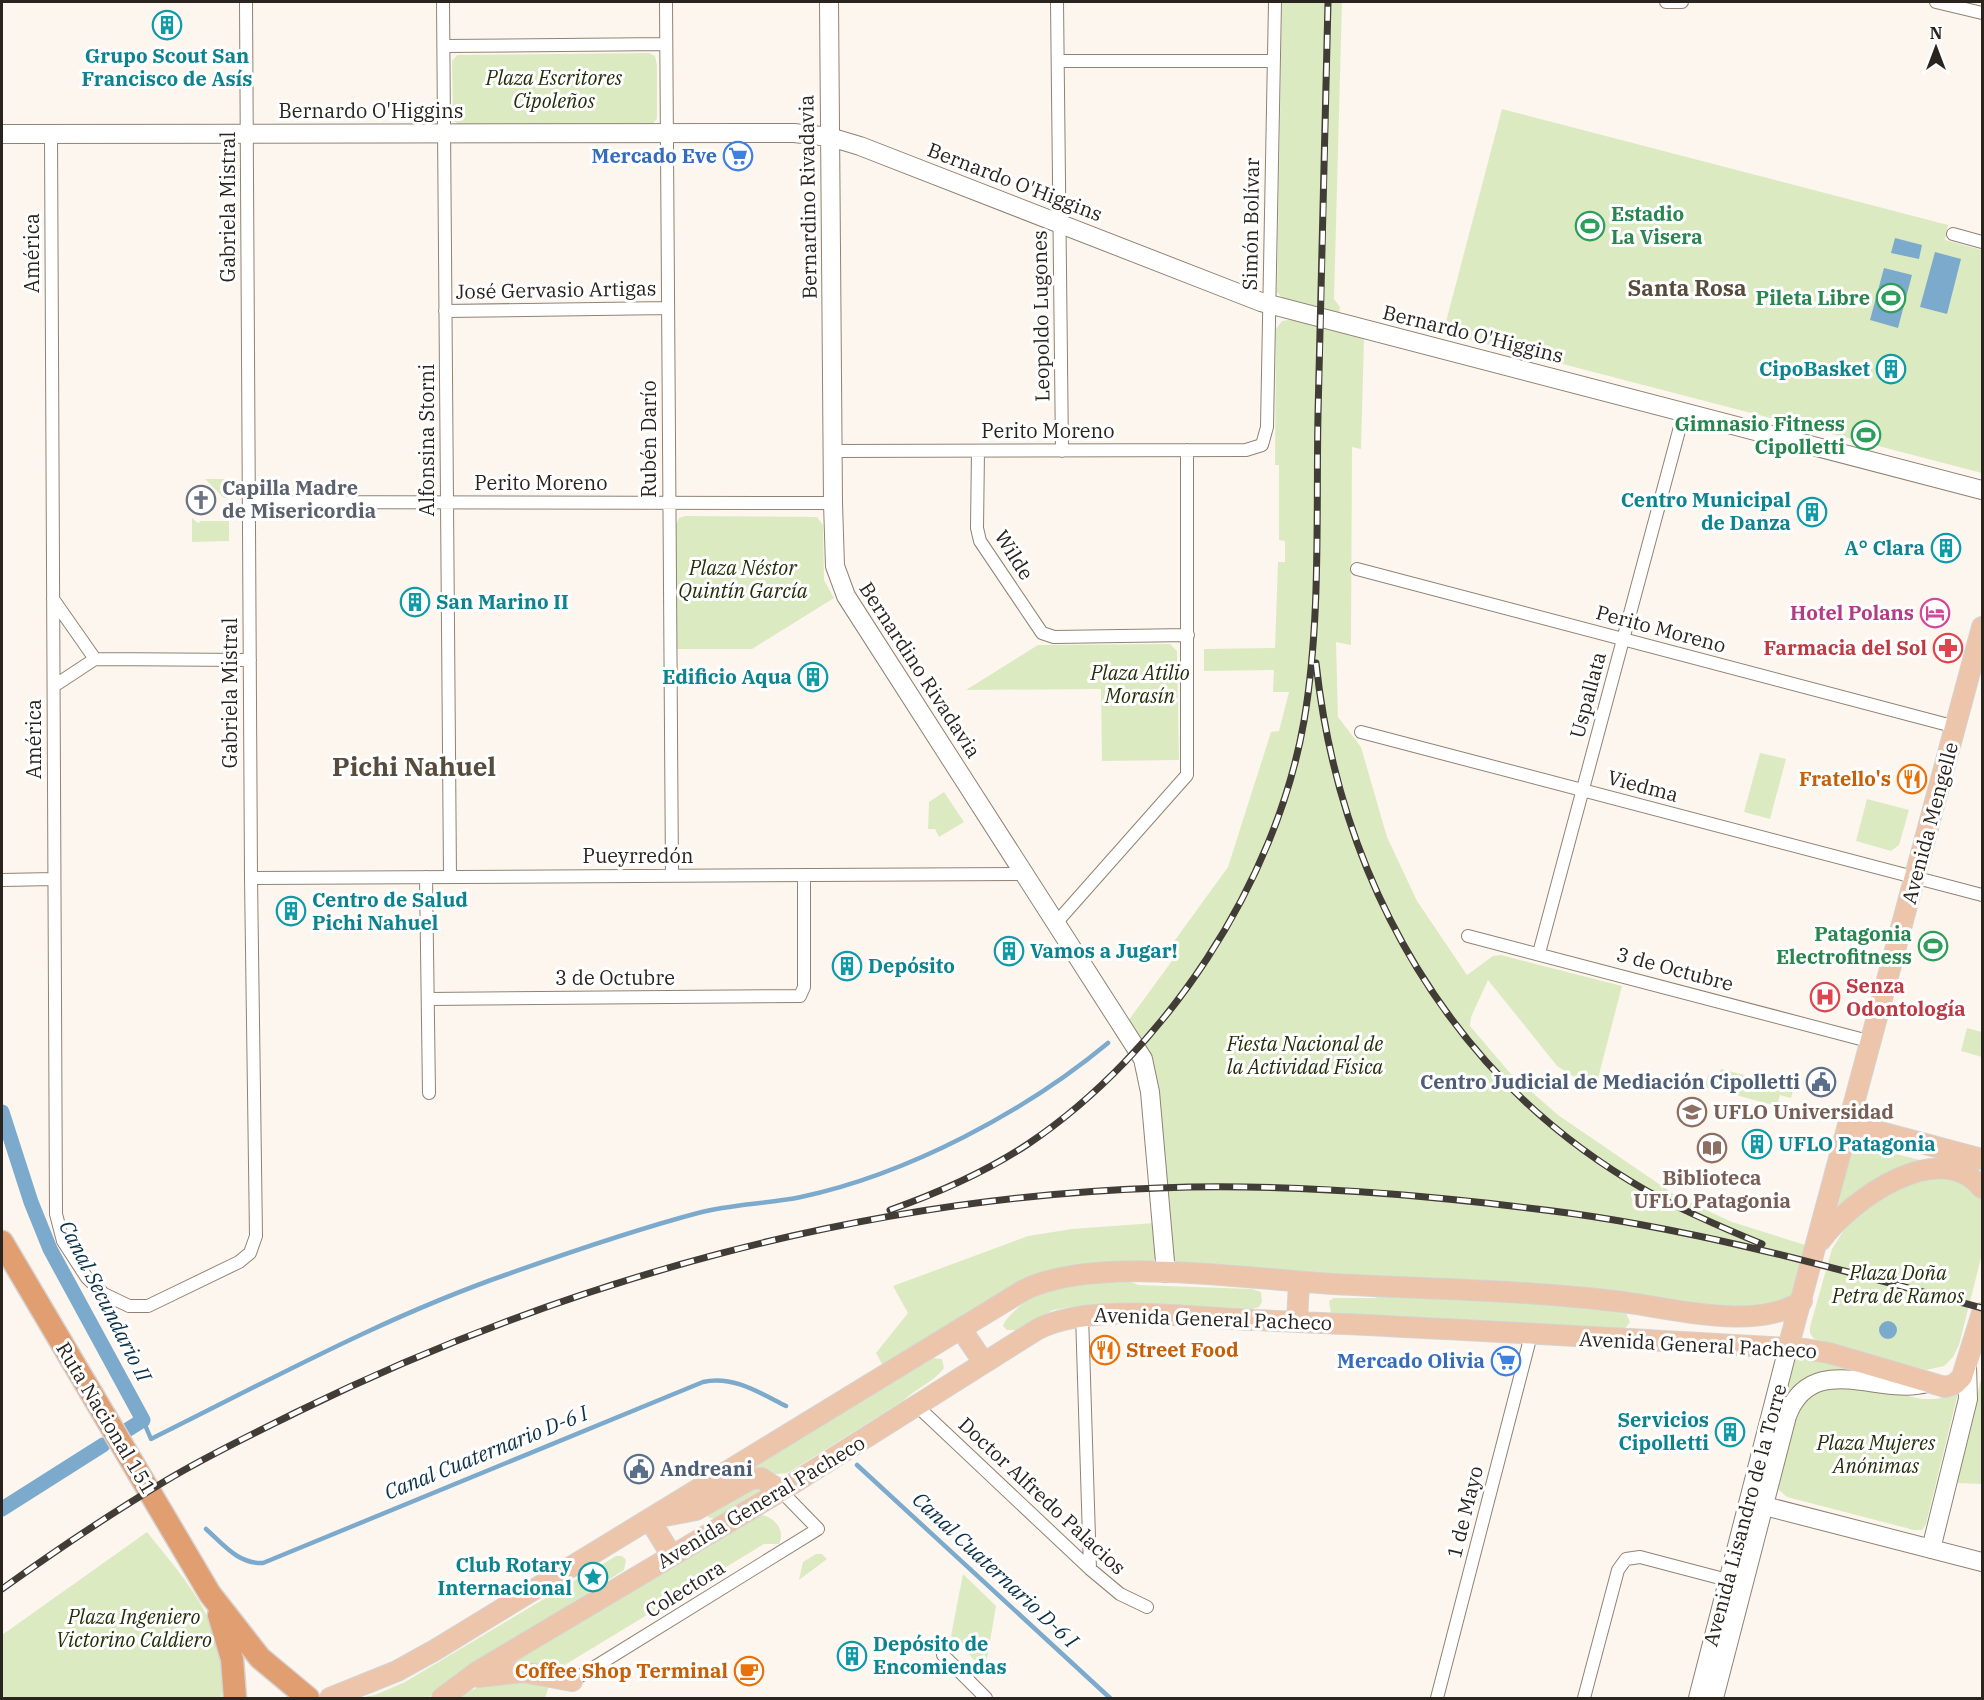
<svg xmlns="http://www.w3.org/2000/svg" width="1984" height="1700" viewBox="0 0 1984 1700" font-family="'IBM Plex Serif',serif">
<rect width="100%" height="100%" fill="#fdf6ef"/>
<path fill="#dceac2" d="M 1282,2 L 1342,2 L 1334,299 L 1340,307 L 1339,313 L 1282,298 L 1277,292 Z
M 649,53 L 655,56 L 657,65 L 657,119 L 651,125 L 459,125 L 453,120 L 452,61 L 457,55 Z
M 1502,109 L 1948,225 L 1945,240 L 1982,250 L 1982,473 L 1443,333 Z
M 1294,319 L 1364,339 L 1361,449 L 1352,447 L 1351,645 L 1336,642 L 1338,717 L 1361,747 L 1387,837 L 1417,901 L 1467,975 L 1493,956 L 1501,955 L 1622,986 L 1595,1090 L 1557,1066 L 1488,980 L 1471,1017 L 1470,1026 L 1510,1073 L 1558,1115 L 1678,1197 L 1732,1222 L 1805,1245 L 1793,1293 L 1780,1302 L 1742,1308 L 1284,1274 L 1271,1268 L 1189,1266 L 1179,1264 L 1174,1259 L 1128,1021 L 1177,954 L 1170,947 L 1228,867 L 1271,732 L 1279,731 L 1289,692 L 1273,692 L 1274,670 L 1204,671 L 1204,649 L 1275,648 L 1278,562 L 1285,562 L 1285,541 L 1279,540 L 1279,465 L 1275,465 L 1276,329 L 1282,321 Z
M 205,479 L 229,479 L 229,498 L 224,498 Z
M 685,516 L 817,517 L 823,525 L 824,580 L 834,598 L 752,649 L 677,649 L 676,525 L 679,518 Z
M 192,518 L 198,523 L 201,521 L 229,521 L 229,541 L 192,542 Z
M 1170,644 L 1177,651 L 1179,760 L 1102,761 L 1101,689 L 966,690 L 1038,645 Z
M 1760,753 L 1786,759 L 1770,819 L 1744,812 Z
M 944,792 L 964,822 L 939,837 L 935,829 L 928,829 L 929,802 Z
M 1867,799 L 1909,810 L 1899,845 L 1891,851 L 1856,841 Z
M 1967,1028 L 1982,1032 L 1982,1057 L 1961,1051 Z
M 1721,1069 L 1794,1088 L 1791,1098 L 1780,1095 L 1777,1106 L 1705,1087 L 1708,1075 L 1718,1078 Z
M 1864,1146 L 1928,1162 L 1837,1209 L 1851,1151 Z
M 1949,1175 L 1978,1193 L 1982,1201 L 1982,1254 L 1959,1345 L 1953,1357 L 1944,1366 L 1926,1370 L 1814,1339 L 1810,1333 L 1810,1327 L 1832,1249 L 1847,1225 L 1869,1206 L 1912,1180 Z
M 1154,1223 L 1156,1255 L 1153,1262 L 1042,1273 L 883,1366 L 876,1353 L 908,1313 L 893,1286 L 1028,1236 L 1072,1229 Z
M 1122,1279 L 1139,1285 L 1252,1289 L 1261,1292 L 1262,1302 L 1259,1307 L 1252,1309 L 1073,1307 L 1053,1310 L 1017,1330 L 1007,1330 L 1003,1326 C 1004,1317 1035,1293 1044,1288 Z
M 1385,1295 L 1607,1307 L 1626,1313 L 1630,1322 L 1624,1330 L 1331,1314 L 1329,1301 L 1334,1298 L 1374,1298 Z
M 1796,1357 L 1825,1362 L 1865,1373 L 1845,1371 L 1779,1414 Z
M 932,1358 L 942,1359 L 944,1368 C 935,1381 915,1389 903,1401 L 791,1471 C 777,1478 762,1470 746,1472 Z
M 1982,1375 L 1982,1484 L 1956,1483 Z
M 1873,1388 L 1922,1399 L 1936,1399 L 1958,1393 L 1926,1524 L 1922,1530 L 1914,1530 L 1787,1497 L 1778,1489 L 1795,1414 L 1802,1402 L 1822,1389 Z
M 753,1487 L 762,1489 L 717,1518 L 709,1518 L 707,1514 Z
M 760,1515 C 774,1516 786,1530 779,1544 L 764,1544 L 558,1669 L 504,1667 Z
M 147,1532 C 187,1582 232,1630 221,1698 L 2,1698 L 2,1635 Z
M 816,1554 L 822,1554 L 827,1559 L 799,1580 L 803,1562 Z
M 616,1556 L 622,1556 L 626,1560 L 624,1570 L 453,1678 L 428,1698 L 359,1698 L 375,1695 L 405,1682 Z
M 963,1574 L 996,1606 L 985,1671 L 951,1636 Z
M 540,1682 L 549,1686 L 545,1698 L 458,1698 C 482,1680 511,1682 540,1682 Z"/>
<path fill="#7caacc" d="M 1895,238 L 1922,245 L 1919,259 L 1891,253 Z
M 1935,252 L 1961,259 L 1947,314 L 1920,307 Z
M 1884,268 L 1912,275 L 1898,328 L 1870,320 Z
M1879 1330a9 9 0 1 1 18 0a9 9 0 1 1-18 0Z"/>
<g fill="none" stroke-linecap="round" stroke-linejoin="round">
<path stroke="#7caacc" stroke-width="4.5" d="M 143,1420 L 151,1439 C 268,1381 384,1317 508,1274 C 570,1252 634,1230 698,1213 C 732,1204 767,1204 801,1197 C 908,1174 1025,1112 1108,1043
M 857,1465 L 1110,1698
M 206,1529 C 224,1545 238,1564 263,1563 L 703,1382 C 733,1375 760,1393 786,1406"/>
<path stroke="#7caacc" stroke-width="15" d="M 2,1112 L 31,1202 L 50,1249 L 143,1420 L 124,1432
M 2,1509 L 103,1445"/>
<g stroke="#908373" stroke-width="14">
<path id="street" d="M 443,2 L 450,877
M 666,2 L 672,876
M 1057,2 L 1062,451
M 1666,2 L 1682,2
M 1936,2 L 1982,13
M 444,46 L 666,44
M 1058,61 L 1274,61
M 51,134 L 56,1214 L 63,1241 L 87,1278 L 104,1294 L 129,1306 L 148,1306 L 239,1262 L 250,1253 L 256,1236 L 251,878 L 246,2
M 1953,234 L 1982,242
M 445,311 L 668,308
M 833,451 L 1246,450 L 1262,445 L 1267,427 L 1275,2
M 978,451 L 977,528 L 980,541 L 1042,633 L 1054,637 L 1188,635
M 249,502 L 833,503
M 1357,569 L 1956,727
M 53,599 L 95,659
M 54,686 L 95,659 L 250,660
M 1361,732 L 1982,895
M 426,877 L 429,1093
M 251,878 L 1025,874
M 2,880 L 54,879
M 1056,923 L 1187,775 L 1187,450
M 1468,936 L 1872,1042
M 1539,953 L 1684,412
M 428,999 L 800,996 L 804,987 L 804,875
M 1082,1315 L 1090,1569
M 917,1406 L 1090,1569 L 1120,1594 L 1147,1607
M 943,1655 L 986,1698
M 572,1681 L 818,1529 L 781,1491
M 1437,1698 L 1531,1335
M 1584,1698 L 1618,1570 L 1626,1559 L 1640,1557 L 1735,1582"/>
</g>
<g stroke="#908373" stroke-width="20">
<path id="secondary" d="M 829,2 L 833,503 L 835,566 L 846,596 L 1143,1059 L 1150,1092 L 1166,1273
M 2,134 L 794,133 L 830,137 L 860,146 L 1261,302 L 1982,490
M 1753,1503 L 1982,1562
M 1931,1549 L 1968,1399 L 1967,1366
M 1698,1698 L 1788,1348
M 1714,1698 L 1787,1416 C 1812,1349 1881,1397 1927,1383"/>
</g>
<g stroke="#d4d3d2" stroke-width="22">
<path id="primary" d="M 1850,1124 L 1982,1159
M 1821,1240 C 1850,1200 1939,1136 1982,1188
M 1297,1322 L 1299,1282
M 961,1329 L 984,1363
M 1788,1348 L 1982,627
M 672,1556 L 649,1519 L 696,1510 L 751,1479 L 761,1478 L 781,1491
M 478,1677 L 523,1672 L 572,1681
M 330,1698 L 397,1671 L 435,1650 L 1024,1290 C 1096,1254 1252,1280 1334,1284 C 1425,1289 1516,1290 1606,1300 C 1664,1305 1752,1334 1802,1301
M 442,1698 L 477,1672 L 781,1491 L 1038,1329 C 1090,1302 1192,1318 1253,1320 C 1437,1327 1621,1339 1805,1349 L 1829,1353 L 1945,1387 L 1955,1384 L 1962,1377 L 1982,1313"/>
</g>
<g stroke="#d4d3d2" stroke-width="25">
<path id="highway" d="M 2,1242 L 210,1594 L 260,1658 L 308,1698
M 219,1615 L 232,1659 L 235,1698"/>
</g>
<use href="#street" stroke="#fff" stroke-width="12"/>
<use href="#secondary" stroke="#fff" stroke-width="18"/>
<use href="#primary" stroke="#edc5aa" stroke-width="20"/>
<use href="#highway" stroke="#e19e71" stroke-width="22"/>
<g stroke="#413c35" stroke-width="7">
<path id="rail" d="M 1316,663 C 1340,883 1451,1080 1647,1191 C 1684,1211 1723,1228 1762,1244
M 890,1210 C 938,1193 986,1172 1028,1144 C 1165,1052 1276,883 1304,721 C 1321,620 1316,515 1318,414 C 1322,276 1325,139 1328,2
M 2,1589 C 55,1551 110,1514 167,1480 C 209,1455 253,1434 297,1412 C 564,1281 860,1198 1159,1188 C 1287,1183 1418,1194 1545,1210 C 1694,1228 1838,1269 1982,1308"/>
</g>
<use href="#rail" stroke="#fff" stroke-width="4.5" stroke-dasharray="14" stroke-linecap="butt"/>
</g>
<defs>
<g id="building-ring" transform="scale(1.5)"><circle r="9.5" fill="#fff" stroke="#0f9aa8" stroke-width="1.5"/><path d="M-4-6H4V6H1V3H-1V6H-4ZM-2.5-4.3h1.7v1.8h-1.7ZM.8-4.3h1.7v1.8H.8ZM-2.5-1h1.7V.8h-1.7ZM.8-1h1.7V.8H.8Z" fill="#0f9aa8"/></g>
<g id="supermarket-ring" transform="scale(1.5)"><circle r="9.5" fill="#fff" stroke="#3f7fe0" stroke-width="1.5"/><path d="M-6-5.5h2.5l.6 2H6L4.5 2H-2.5L-4.4-4H-6ZM-1.5 3.2a1.3 1.3 0 1 0 .1 0ZM3 3.2a1.3 1.3 0 1 0 .1 0Z" fill="#3f7fe0"/></g>
<g id="stadium-ring" transform="scale(1.5)"><circle r="9.5" fill="#fff" stroke="#2e9e5b" stroke-width="1.5"/><path d="M0-5a6.5 5 0 1 0 0 10a6.5 5 0 1 0 0-10ZM-3.5-1.8h7v3.6h-7Z" fill="#2e9e5b"/></g>
<g id="church-ring" transform="scale(1.5)"><circle r="9.5" fill="#fff" stroke="#6b7280" stroke-width="1.5"/><path d="M-1.2-6h2.4v3.5h3.3v2.4h-3.3V6h-2.4V-.1h-3.3v-2.4h3.3Z" fill="#6b7280"/></g>
<g id="hotel-ring" transform="scale(1.5)"><circle r="9.5" fill="#fff" stroke="#d1479c" stroke-width="1.5"/><path d="M-6-4.5h1.5V1H6V5H4.5V3h-9V5H-6ZM-4 0a1.8 1.8 0 1 1 3.6 0ZM.5 0V-2.5h3Q6-2.5 6 0Z" fill="#d1479c"/></g>
<g id="pharmacy-ring" transform="scale(1.5)"><circle r="9.5" fill="#fff" stroke="#e0444e" stroke-width="1.5"/><path d="M-2-6h4v4h4v4h-4v4h-4v-4h-4v-4h4Z" fill="#e0444e"/></g>
<g id="restaurant-ring" transform="scale(1.5)"><circle r="9.5" fill="#fff" stroke="#e8710a" stroke-width="1.5"/><path d="M-5-6h1v4h1v-4h1v4h1v-4h1v5L-1.5 .5V6h-2V.5L-5-1ZM5-6V6H3V1.5H1.5Q1.5-4 5-6Z" fill="#e8710a"/></g>
<g id="hospital-ring" transform="scale(1.5)"><circle r="9.5" fill="#fff" stroke="#e0444e" stroke-width="1.5"/><path d="M-5-5h3v3.5h4V-5h3V5h-3V1.5h-4V5h-3Z" fill="#e0444e"/></g>
<g id="civic-ring" transform="scale(1.5)"><circle r="9.5" fill="#fff" stroke="#5c6f8a" stroke-width="1.5"/><path d="M-.6-6.5H3V-4.5H.6V-3L4-1V1h2V6H-6V1h2V-1L-.6-3ZM-1.2 2.5V6h2.4V2.5Z" fill="#5c6f8a"/></g>
<g id="university-ring" transform="scale(1.5)"><circle r="9.5" fill="#fff" stroke="#8d6e63" stroke-width="1.5"/><path d="M0-5L7-2L0 1L-7-2ZM-4 1L0 2.5L4 1V4Q0 6-4 4Z" fill="#8d6e63"/></g>
<g id="library-ring" transform="scale(1.5)"><circle r="9.5" fill="#fff" stroke="#8d6e63" stroke-width="1.5"/><path d="M-6-4Q-3-5.5-.7-3.5V5Q-3 3-6 4ZM6-4Q3-5.5 .7-3.5V5Q3 3 6 4Z" fill="#8d6e63"/></g>
<g id="sight-ring" transform="scale(1.5)"><circle r="9.5" fill="#fff" stroke="#0f9aa8" stroke-width="1.5"/><path d="M0-6L1.8-2.2L6-1.7L2.9 1.2L3.7 5.4L0 3.3L-3.7 5.4L-2.9 1.2L-6-1.7L-1.8-2.2Z" fill="#0f9aa8"/></g>
<g id="cafe-ring" transform="scale(1.5)"><circle r="9.5" fill="#fff" stroke="#e8710a" stroke-width="1.5"/><path d="M-5.5-4.5H6V0H3Q3 3.5 0 3.5H-2.5Q-5.5 3.5-5.5 0ZM3-3.2v2h1.7v-2ZM-6 4.5H4V6H-6Z" fill="#e8710a"/></g>
</defs>
<g fill-rule="evenodd">
<use href="#building-ring" x="167" y="25"/>
<use href="#supermarket-ring" x="738" y="156"/>
<use href="#stadium-ring" x="1590" y="226"/>
<use href="#stadium-ring" x="1891" y="298"/>
<use href="#building-ring" x="1891" y="369"/>
<use href="#stadium-ring" x="1866" y="435"/>
<use href="#church-ring" x="201" y="500"/>
<use href="#building-ring" x="1812" y="512"/>
<use href="#building-ring" x="1946" y="548"/>
<use href="#building-ring" x="415" y="602"/>
<use href="#hotel-ring" x="1935" y="613"/>
<use href="#pharmacy-ring" x="1948" y="648"/>
<use href="#building-ring" x="813" y="677"/>
<use href="#restaurant-ring" x="1912" y="779"/>
<use href="#building-ring" x="291" y="911"/>
<use href="#stadium-ring" x="1933" y="946"/>
<use href="#building-ring" x="1009" y="951"/>
<use href="#building-ring" x="847" y="966"/>
<use href="#hospital-ring" x="1825" y="997"/>
<use href="#civic-ring" x="1821" y="1082"/>
<use href="#university-ring" x="1692" y="1112"/>
<use href="#building-ring" x="1757" y="1144"/>
<use href="#library-ring" x="1712" y="1148"/>
<use href="#restaurant-ring" x="1105" y="1350"/>
<use href="#supermarket-ring" x="1506" y="1361"/>
<use href="#building-ring" x="1730" y="1432"/>
<use href="#civic-ring" x="639" y="1469"/>
<use href="#sight-ring" x="593" y="1577"/>
<use href="#building-ring" x="852" y="1656"/>
<use href="#cafe-ring" x="749" y="1671"/>
</g>
<g text-anchor="middle" stroke-width="6" stroke-linejoin="round" paint-order="stroke">
<g font-size="20" font-weight="bold" fill="#0d838f" stroke="#fff" text-anchor="end">
<text x="167" y="63" text-anchor="middle">Grupo Scout San<tspan x="167" dy="23">Francisco de Asís</tspan></text>
<text x="1870" y="376">CipoBasket</text>
<text x="1791" y="507">Centro Municipal<tspan x="1791" dy="23">de Danza</tspan></text>
<text x="1925" y="555">A° Clara</text>
<text x="436" y="609" text-anchor="start">San Marino II</text>
<text x="792" y="684">Edificio Aqua</text>
<text x="312" y="907" text-anchor="start">Centro de Salud<tspan x="312" dy="23">Pichi Nahuel</tspan></text>
<text x="1030" y="958" text-anchor="start">Vamos a Jugar!</text>
<text x="868" y="973" text-anchor="start">Depósito</text>
<text x="1778" y="1151" text-anchor="start">UFLO Patagonia</text>
<text x="1709" y="1427">Servicios<tspan x="1709" dy="23">Cipolletti</tspan></text>
<text x="572" y="1572">Club Rotary<tspan x="572" dy="23">Internacional</tspan></text>
<text x="873" y="1651" text-anchor="start">Depósito de<tspan x="873" dy="23">Encomiendas</tspan></text>
</g>
<g font-size="20" font-style="italic" fill="#232d07" stroke="#fff">
<text x="554" y="85">Plaza Escritores<tspan x="554" dy="23">Cipoleños</tspan></text>
<text x="743" y="575">Plaza Néstor<tspan x="743" dy="23">Quintín García</tspan></text>
<text x="1140" y="680">Plaza Atilio<tspan x="1140" dy="23">Morasín</tspan></text>
<text x="1305" y="1051">Fiesta Nacional de<tspan x="1305" dy="23">la Actividad Física</tspan></text>
<text x="1898" y="1280">Plaza Doña<tspan x="1898" dy="23">Petra de Ramos</tspan></text>
<text x="1876" y="1450">Plaza Mujeres<tspan x="1876" dy="23">Anónimas</tspan></text>
<text x="134" y="1624">Plaza Ingeniero<tspan x="134" dy="23">Victorino Caldiero</tspan></text>
</g>
<g font-size="20" fill="#29241d" stroke="#fff">
<text x="371" y="118">Bernardo O'Higgins</text>
<text transform="translate(1015 182) rotate(21)" y="7">Bernardo O'Higgins</text>
<text transform="translate(808 197) rotate(-91)" y="7">Bernardino Rivadavia</text>
<text transform="translate(228 207) rotate(-90)" y="7">Gabriela Mistral</text>
<text transform="translate(1251 224) rotate(-89)" y="7">Simón Bolívar</text>
<text transform="translate(32 253) rotate(-90)" y="7">América</text>
<text transform="translate(556 290) rotate(-1)" y="7">José Gervasio Artigas</text>
<text transform="translate(1041 316) rotate(-91)" y="7">Leopoldo Lugones</text>
<text transform="translate(1473 334) rotate(14)" y="7">Bernardo O'Higgins</text>
<text x="1048" y="438">Perito Moreno</text>
<text transform="translate(649 439) rotate(-90)" y="7">Rubén Darío</text>
<text transform="translate(427 440) rotate(-90)" y="7">Alfonsina Storni</text>
<text x="541" y="490">Perito Moreno</text>
<text transform="translate(1014 555) rotate(58)" y="7">Wilde</text>
<text transform="translate(1661 629) rotate(15)" y="7">Perito Moreno</text>
<text transform="translate(920 670) rotate(57)" y="7">Bernardino Rivadavia</text>
<text transform="translate(230 693) rotate(-90)" y="7">Gabriela Mistral</text>
<text transform="translate(1588 695) rotate(-75)" y="7">Uspallata</text>
<text transform="translate(34 739) rotate(-90)" y="7">América</text>
<text transform="translate(1643 786) rotate(15)" y="7">Viedma</text>
<text transform="translate(1930 823) rotate(-75)" y="7">Avenida Mengelle</text>
<text x="638" y="863">Pueyrredón</text>
<text transform="translate(1675 969) rotate(15)" y="7">3 de Octubre</text>
<text x="615" y="985">3 de Octubre</text>
<text transform="translate(1213 1319) rotate(2)" y="7">Avenida General Pacheco</text>
<text transform="translate(1698 1345) rotate(3)" y="7">Avenida General Pacheco</text>
<text transform="translate(106 1418) rotate(59)" y="7">Ruta Nacional 151</text>
<text transform="translate(1042 1496) rotate(43)" y="7">Doctor Alfredo Palacios</text>
<text transform="translate(761 1502) rotate(-31)" y="7">Avenida General Pacheco</text>
<text transform="translate(1465 1512) rotate(-76)" y="7">1 de Mayo</text>
<text transform="translate(1745 1515) rotate(-75)" y="7">Avenida Lisandro de la Torre</text>
<text transform="translate(685 1589) rotate(-32)" y="7">Colectora</text>
</g>
<g font-size="20" font-weight="bold" fill="#366cbe" stroke="#fff" text-anchor="end">
<text x="717" y="163">Mercado Eve</text>
<text x="1485" y="1368">Mercado Olivia</text>
</g>
<g font-size="20" font-weight="bold" fill="#27864d" stroke="#fff" text-anchor="end">
<text x="1611" y="221" text-anchor="start">Estadio<tspan x="1611" dy="23">La Visera</tspan></text>
<text x="1870" y="305">Pileta Libre</text>
<text x="1845" y="431">Gimnasio Fitness<tspan x="1845" dy="23">Cipolletti</tspan></text>
<text x="1912" y="941">Patagonia<tspan x="1912" dy="23">Electrofitness</tspan></text>
</g>
<g font-size="20" font-weight="bold" fill="#5b616d" stroke="#fff" text-anchor="start">
<text x="222" y="495">Capilla Madre<tspan x="222" dy="23">de Misericordia</tspan></text>
</g>
<g font-size="20" font-weight="bold" fill="#b23c85" stroke="#fff" text-anchor="end">
<text x="1914" y="620">Hotel Polans</text>
</g>
<g font-size="20" font-weight="bold" fill="#be3a42" stroke="#fff" text-anchor="end">
<text x="1927" y="655">Farmacia del Sol</text>
<text x="1846" y="993" text-anchor="start">Senza<tspan x="1846" dy="23">Odontología</tspan></text>
</g>
<g font-size="20" font-weight="bold" fill="#c56008" stroke="#fff" text-anchor="end">
<text x="1891" y="786">Fratello's</text>
<text x="1126" y="1357" text-anchor="start">Street Food</text>
<text x="728" y="1678">Coffee Shop Terminal</text>
</g>
<g font-size="20" font-weight="bold" fill="#4e5e75" stroke="#fff" text-anchor="end">
<text x="1800" y="1089">Centro Judicial de Mediación Cipolletti</text>
<text x="660" y="1476" text-anchor="start">Andreani</text>
</g>
<g font-size="20" font-weight="bold" fill="#785e54" stroke="#fff" text-anchor="start">
<text x="1713" y="1119">UFLO Universidad</text>
<text x="1712" y="1185" text-anchor="middle">Biblioteca<tspan x="1712" dy="23">UFLO Patagonia</tspan></text>
</g>
<g font-size="21" font-style="italic" fill="#0b3149" stroke="#fff">
<text transform="translate(105 1301) rotate(63)" y="7">Canal Secundario II</text>
<text transform="translate(486 1453) rotate(-22)" y="7">Canal Cuaternario D-6 I</text>
<text transform="translate(995 1570) rotate(43)" y="7">Canal Cuaternario D-6 I</text>
</g>
<g font-size="22" font-weight="bold" fill="#574b3c" stroke="#fff">
<text x="1687" y="296">Santa Rosa</text>
</g>
<g font-size="26" font-weight="bold" fill="#574b3c" stroke="#fff">
<text x="414" y="776">Pichi Nahuel</text>
</g>
</g>
<rect width="1984" height="1700" fill="none" stroke="#29241d" stroke-width="6"/>
<g transform="translate(1936 48)" stroke="#ffffff" stroke-width="4.5" paint-order="stroke">
<path d="M0-4.5L10 22L0 15L-10 22Z" fill="#29241d"/>
<text y="-9" font-size="16" font-weight="bold" text-anchor="middle" fill="#29241d">N</text>
</g>
</svg>
